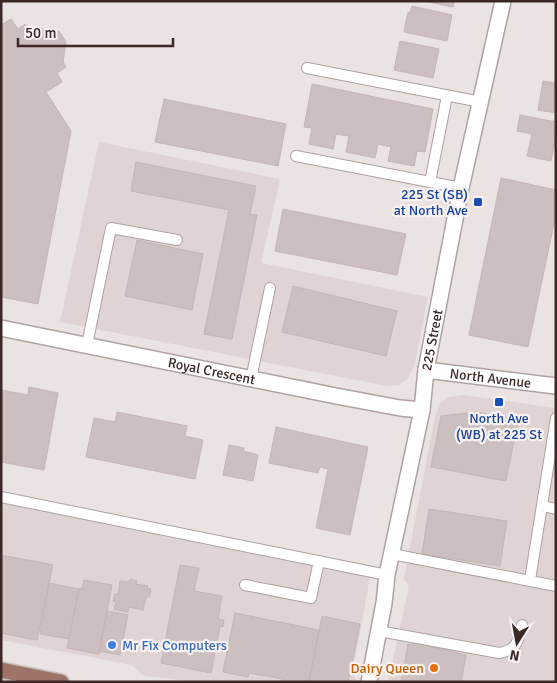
<svg xmlns="http://www.w3.org/2000/svg" width="557" height="683" viewBox="0 0 557 683" font-family="Signika,sans-serif">
<rect width="100%" height="100%" fill="#ebe2e2"/>
<path fill="#dfd3d3" d="M 99,142 L 280,179 L 261,263 L 428,297 L 415,363 L 408,378 L 399,385 L 387,386 L 60,322 Z
M 463,395 L 556,408 L 556,682 L 387,682 L 389,678 L 409,586 L 404,579 L 435,416 L 440,404 L 445,400 L 449,397 Z
M 1,496 L 371,571 L 353,672 L 357,682 L 199,682 L 145,676 L 142,675 L 132,665 L 1,640 Z"/>
<path fill="#ccbfbf" stroke="#c5b5b5" d="M 425,1 L 454,1 L 453,7 Z
M 412,6 L 452,15 L 447,41 L 404,32 L 408,12 L 410,13 Z
M 11,19 L 18,29 L 25,24 L 32,35 L 42,28 L 48,38 L 59,31 L 66,42 L 63,62 L 66,67 L 57,73 L 62,82 L 46,92 L 71,131 L 38,304 L 1,297 L 1,25 Z
M 400,41 L 439,49 L 433,78 L 394,70 Z
M 543,81 L 556,83 L 556,113 L 538,110 Z
M 312,84 L 433,109 L 425,152 L 417,151 L 414,166 L 388,161 L 391,147 L 378,144 L 375,158 L 346,152 L 349,136 L 336,134 L 333,149 L 309,144 L 312,128 L 304,127 Z
M 164,99 L 286,124 L 278,166 L 155,142 Z
M 520,115 L 556,122 L 556,137 L 551,161 L 527,156 L 532,134 L 517,131 Z
M 136,162 L 256,186 L 250,214 L 257,215 L 232,339 L 204,334 L 229,210 L 131,191 Z
M 501,178 L 556,190 L 556,214 L 528,347 L 469,335 Z
M 283,209 L 406,234 L 397,275 L 275,251 Z
M 137,240 L 203,254 L 192,310 L 125,296 Z
M 293,286 L 397,311 L 386,356 L 282,332 Z
M 29,387 L 58,393 L 44,470 L 1,462 L 1,390 L 28,395 Z
M 117,412 L 187,426 L 185,436 L 203,440 L 195,479 L 86,457 L 94,418 L 115,422 Z
M 477,412 L 518,420 L 506,481 L 431,467 L 441,416 Z
M 276,427 L 368,447 L 350,535 L 316,528 L 328,469 L 320,467 L 318,473 L 269,463 Z
M 229,445 L 244,448 L 244,451 L 258,455 L 253,481 L 223,475 Z
M 429,509 L 507,521 L 500,566 L 422,554 Z
M 1,555 L 53,565 L 37,640 L 1,633 Z
M 180,565 L 199,568 L 194,591 L 222,596 L 218,619 L 224,620 L 223,627 L 220,626 L 211,673 L 161,663 Z
M 130,579 L 137,581 L 136,584 L 148,586 L 147,588 L 151,589 L 149,597 L 146,597 L 143,610 L 129,607 L 128,612 L 114,609 L 116,602 L 113,601 L 115,594 L 118,594 L 120,581 L 129,582 Z
M 84,580 L 112,585 L 99,654 L 67,648 L 79,588 L 82,589 Z
M 49,583 L 79,589 L 69,639 L 40,634 Z
M 107,611 L 128,615 L 120,655 L 99,651 Z
M 235,613 L 319,630 L 309,682 L 282,682 L 283,679 L 249,673 L 248,677 L 223,672 Z
M 322,616 L 360,624 L 348,682 L 309,682 Z
M 413,642 L 466,655 L 461,682 L 401,682 L 408,644 L 413,645 Z"/>
<g fill="none" stroke-linecap="round" stroke-linejoin="round">
<g stroke="#afa2a1" stroke-width="12">
<path id="lane" d="M 307,68 L 481,102
M 296,156 L 461,188
M 430,182 L 447,96
M 87,345 L 111,228 L 177,240
M 251,379 L 270,288
M 1,497 L 387,575
M 543,506 L 556,509
M 392,554 L 556,586
M 530,580 L 556,418
M 245,585 L 311,598 L 319,561
M 379,631 L 499,653 C 517,650 518,642 522,625"/>
</g>
<g stroke="#afa2a1" stroke-width="18">
<g id="street">
<path id="s1" d="M 1,328 L 336,396 L 400,408 L 422,410"/>
<path id="s2" d="M 426,370 L 556,386"/>
<path id="s3" d="M 369,682 L 384,603 L 387,575 L 422,410 L 426,370 L 461,188 L 503,1"/>
</g>
</g>
<g stroke="#c4bebd" stroke-width="18">
<path id="primary" d="M 1,670 L 61,682"/>
</g>
<use href="#lane" stroke="#fff" stroke-width="10"/>
<use href="#street" stroke="#fff" stroke-width="15"/>
<use href="#primary" stroke="#9e7369" stroke-width="15"/>
</g>
<g fill="#1a4fb4" stroke="#f8f2f3" stroke-width="2">
<rect x="473" y="197" width="10" height="10" rx="2.5"/>
<rect x="494" y="397" width="10" height="10" rx="2.5"/>
</g>
<circle fill="#3f7fe0" stroke="#f8f2f3" stroke-width="2" cx="112" cy="645" r="5"/>
<circle fill="#e8710a" stroke="#f8f2f3" stroke-width="2" cx="434" cy="668" r="5"/>
<g text-anchor="middle" stroke-width="4.5" stroke-linejoin="round" paint-order="stroke">
<g font-size="14" fill="#164399" stroke="#f8f2f3" text-anchor="end">
<text x="468" y="199">225 St (SB)<tspan x="468" dy="16">at North Ave</tspan></text>
<text x="499" y="423" text-anchor="middle">North Ave<tspan x="499" dy="16">(WB) at 225 St</tspan></text>
</g>
<g font-size="14" fill="#3b2723" stroke="#f8f2f3">
<text dy="5" stroke="none"><textPath href="#s3" startOffset="348">225 Street</textPath></text>
<text dy="5" stroke="none"><textPath href="#s1" startOffset="215">Royal Crescent</textPath></text>
<text dy="5" stroke="none"><textPath href="#s2" startOffset="65">North Avenue</textPath></text>
</g>
<g font-size="14" fill="#366cbe" stroke="#f8f2f3" text-anchor="start">
<text x="122" y="650">Mr Fix Computers</text>
</g>
<g font-size="14" fill="#c56008" stroke="#f8f2f3" text-anchor="end">
<text x="424" y="673">Dairy Queen</text>
</g>
</g>
<rect width="557" height="683" fill="none" stroke="#3b2723" stroke-width="5"/>
<g transform="translate(517 643) rotate(191)" stroke="#f8f2f3" stroke-width="4" paint-order="stroke">
<path d="M0-4L9 19L0 12L-9 19Z" fill="#3b2723"/>
<text y="-8" font-size="14" font-weight="bold" text-anchor="middle" fill="#3b2723">N</text>
</g>
<path d="M18 38v8h155v-8" fill="none" stroke="#3b2723" stroke-width="2.5"/>
<text x="25" y="38" font-size="15" fill="#3b2723" stroke="#f8f2f3" stroke-width="4" paint-order="stroke">50 m</text>
</svg>
